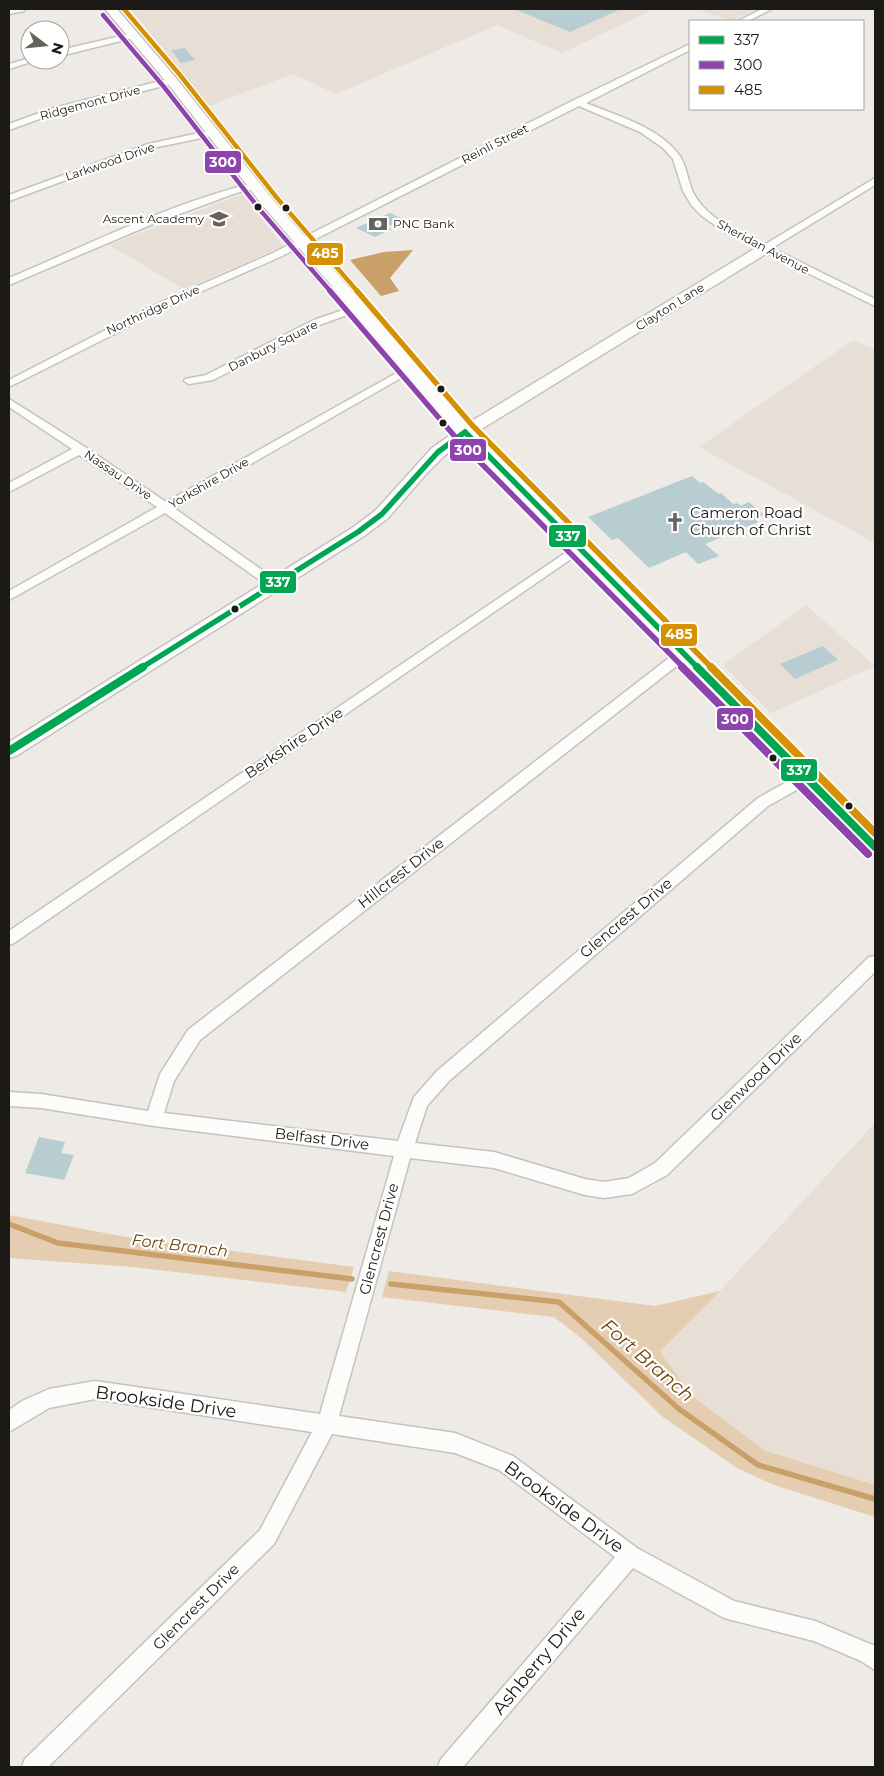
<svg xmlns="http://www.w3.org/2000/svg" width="884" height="1776" viewBox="0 0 884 1776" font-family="Montserrat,sans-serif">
<rect width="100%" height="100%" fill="#eeeae6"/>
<path fill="#e7dfd5" d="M 131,9 L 654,9 L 562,53 L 497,25 L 336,94 L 293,74 L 209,106 Z
M 696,9 L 695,9 L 757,9 L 731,21 Z
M 242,194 L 283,246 L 184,289 L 109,245 Z
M 853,340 L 875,350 L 875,543 L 699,447 Z
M 806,605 L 875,666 L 771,713 L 723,665 Z
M 875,1123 L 875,1485 L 766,1451 L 691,1395 L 660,1350 L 720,1291 Z"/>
<path fill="#e5cdb1" d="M 9,1215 L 126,1237 L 354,1267 L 346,1292 L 133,1267 L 9,1258 Z
M 389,1271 L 655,1306 L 720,1291 L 660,1351 L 691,1395 L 766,1451 L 875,1485 L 875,1517 L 774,1485 L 737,1468 L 663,1417 L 581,1338 L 554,1317 L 382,1297 Z"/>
<path fill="#c8a068" d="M 413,250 L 390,278 L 399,291 L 381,296 L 350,260 L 384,252 Z"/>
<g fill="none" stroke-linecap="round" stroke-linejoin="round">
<path stroke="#c8a068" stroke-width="5.5" d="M 9,1224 L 58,1243 L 352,1279
M 391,1284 L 559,1302 L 679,1409 L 758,1465 L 875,1499"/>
</g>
<path fill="#b7cdd1" d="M 514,9 L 621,9 L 570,32 Z
M 185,48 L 195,60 L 181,63 L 171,50 Z
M 390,213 L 403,219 L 387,227 L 392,229 L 375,237 L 356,228 Z
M 692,476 L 700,483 L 703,482 L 719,494 L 721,493 L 733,504 L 737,503 L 741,506 L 749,502 L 764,515 L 755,519 L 758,522 L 705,544 L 719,556 L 698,564 L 686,552 L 649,568 L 618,538 L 612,540 L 588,517 Z
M 823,646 L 838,660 L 795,679 L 780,664 Z
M 39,1137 L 65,1142 L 61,1153 L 74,1155 L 64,1180 L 25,1173 Z"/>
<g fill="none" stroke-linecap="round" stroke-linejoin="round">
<g stroke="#c5c2c0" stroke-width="3">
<path id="street" d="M 25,9 L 24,11 L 9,14 L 9,10 Z
M 762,9 L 772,9 L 748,21 L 738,21 Z
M 134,33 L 138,35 L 137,37 L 60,56 L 60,50 Z
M 690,44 L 690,50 L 586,103 C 617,116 653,125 676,151 C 686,162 687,177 692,190 C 704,218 739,232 764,245 L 875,178 L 875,185 L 772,248 L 875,299 L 875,306 L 726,233 L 702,216 L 692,206 L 683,191 L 673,159 L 663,148 L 640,132 L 579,106 L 280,257 L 182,300 L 9,387 L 9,380 L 150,307 L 273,253 L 574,100 Z
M 30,58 L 30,60 L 37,60 L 9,69 L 9,64 Z
M 172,78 L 175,79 L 175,83 L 56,113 L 9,130 L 9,124 L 50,109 Z
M 213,130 L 218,133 L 216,135 L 153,148 L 9,201 L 9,195 L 148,144 Z
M 254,183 L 257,184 L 257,188 L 236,193 L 155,223 L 9,285 L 9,278 C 88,245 170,203 254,183 Z
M 357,305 L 362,308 L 361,310 L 322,324 L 213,380 L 189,384 L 184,381 L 185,379 L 206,375 L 314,320 Z
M 409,366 L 414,369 L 413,371 L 174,508 L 279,582 L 281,585 L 279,588 L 271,588 L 165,513 L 9,600 L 9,591 L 157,507 L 79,455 L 9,492 L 9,483 L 72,449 L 9,407 L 9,399 L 85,447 L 166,502 Z
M 580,543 L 584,544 L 586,547 L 584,550 L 14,943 L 9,945 L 9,931 Z
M 683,649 L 688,651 L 690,654 L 688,657 L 200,1040 L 174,1081 L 164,1113 L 398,1141 L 414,1097 L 437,1071 L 758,798 L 801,774 L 806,773 L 811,774 L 813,778 L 811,782 L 768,806 L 449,1081 L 427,1106 L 415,1143 L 494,1152 L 585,1179 L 604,1182 L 629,1178 L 655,1163 L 869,957 L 875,956 L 875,972 L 667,1175 L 632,1194 L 604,1198 L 585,1195 L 494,1168 L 410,1158 L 339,1416 L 455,1433 L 513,1456 L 637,1548 L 734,1601 L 815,1621 L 875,1646 L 875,1670 L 861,1661 L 814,1641 L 724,1618 L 633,1568 L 463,1767 L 438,1767 L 441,1759 L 615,1557 L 499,1470 L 455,1453 L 332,1434 L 274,1544 L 48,1767 L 22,1767 L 25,1759 L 260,1530 L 312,1432 L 95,1399 L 49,1408 L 9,1432 L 9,1410 L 22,1401 L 49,1389 L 95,1381 L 320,1414 L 394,1156 L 154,1126 L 41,1108 L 9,1106 L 9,1092 L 41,1094 L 148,1111 L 160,1074 L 188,1030 L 678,651 Z"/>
</g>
<g stroke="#c5c2c0" stroke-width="3">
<path id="secondary" d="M 105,9 L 117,9 L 176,78 L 274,201 L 467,424 L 759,246 L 769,246 L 771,249 L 769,252 L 475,433 L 875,834 L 875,855 L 868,853 L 464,440 L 444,456 L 426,474 L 388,518 L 364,536 L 16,756 L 9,758 L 9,742 L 352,528 L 376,510 L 432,448 L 456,431 L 264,207 L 168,84 Z"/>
</g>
<use href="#street" fill="#fcfcfb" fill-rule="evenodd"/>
<use href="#secondary" fill="#fcfcfb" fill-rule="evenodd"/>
<g stroke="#fff" stroke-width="9">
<path id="bus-1-far1" d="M 465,432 L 698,668
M 141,668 L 358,532 L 382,514 L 438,452 L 465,432"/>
</g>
<g stroke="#fff" stroke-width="11">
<path id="bus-1" d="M 697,667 L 875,847
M 9,751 L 143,667"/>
</g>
<g stroke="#fff" stroke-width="7">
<path id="bus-2-far2" d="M 103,15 L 164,87 L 261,211 L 331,292"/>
</g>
<g stroke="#fff" stroke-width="9">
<path id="bus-2-far1" d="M 330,291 L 457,439 L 684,668"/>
</g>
<g stroke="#fff" stroke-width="11">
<path id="bus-2" d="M 682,667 L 868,854"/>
</g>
<g stroke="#fff" stroke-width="7">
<path id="bus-3-far2" d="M 124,9 L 180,75 L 277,198 L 358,292"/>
</g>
<g stroke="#fff" stroke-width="9">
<path id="bus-3-far1" d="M 357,291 L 472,425 L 712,668"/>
</g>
<g stroke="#fff" stroke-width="11">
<path id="bus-3" d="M 711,667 L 875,833"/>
</g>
<use href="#bus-1-far1" stroke="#00a651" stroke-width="5.5"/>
<use href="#bus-1" stroke="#00a651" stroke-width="8"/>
<use href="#bus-2-far2" stroke="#8e44ad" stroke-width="4.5"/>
<use href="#bus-2-far1" stroke="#8e44ad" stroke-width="5.5"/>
<use href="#bus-2" stroke="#8e44ad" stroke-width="8"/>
<use href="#bus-3-far2" stroke="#d69103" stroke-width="4.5"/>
<use href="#bus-3-far1" stroke="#d69103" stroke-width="5.5"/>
<use href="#bus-3" stroke="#d69103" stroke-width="8"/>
</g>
<defs>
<g id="school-bare" transform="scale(1.5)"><path d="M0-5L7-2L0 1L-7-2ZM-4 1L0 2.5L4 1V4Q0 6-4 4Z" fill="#66635f" stroke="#fff" stroke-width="2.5" paint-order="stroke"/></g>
<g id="bank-bare" transform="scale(1.5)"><path d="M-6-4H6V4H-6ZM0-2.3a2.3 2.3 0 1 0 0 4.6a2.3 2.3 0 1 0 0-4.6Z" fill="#66635f" stroke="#fff" stroke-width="2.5" paint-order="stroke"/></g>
<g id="church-bare" transform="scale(1.5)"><path d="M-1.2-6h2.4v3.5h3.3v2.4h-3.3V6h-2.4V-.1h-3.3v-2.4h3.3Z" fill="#66635f" stroke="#fff" stroke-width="2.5" paint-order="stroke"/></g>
</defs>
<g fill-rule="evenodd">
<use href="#school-bare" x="219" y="219"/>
<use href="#bank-bare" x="378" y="224"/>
<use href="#church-bare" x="675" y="522"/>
</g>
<g fill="#1c1a17" stroke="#fff" stroke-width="2">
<circle cx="258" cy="207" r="4.5"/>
<circle cx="286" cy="208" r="4.5"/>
<circle cx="441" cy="389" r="4.5"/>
<circle cx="443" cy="423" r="4.5"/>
<circle cx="235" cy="609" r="4.5"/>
<circle cx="773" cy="758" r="4.5"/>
<circle cx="849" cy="806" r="4.5"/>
</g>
<g text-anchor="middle" stroke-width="4.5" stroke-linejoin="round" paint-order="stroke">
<g font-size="12" fill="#1c1a17" stroke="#fff">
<text transform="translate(90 103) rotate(-15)" y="4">Ridgemont Drive</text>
<text transform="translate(495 144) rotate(-27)" y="4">Reinli Street</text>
<text transform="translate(110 162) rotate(-19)" y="4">Larkwood Drive</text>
<text transform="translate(763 247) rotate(28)" y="4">Sheridan Avenue</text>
<text transform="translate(670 307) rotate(-32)" y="4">Clayton Lane</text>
<text transform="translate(153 310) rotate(-25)" y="4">Northridge Drive</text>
<text transform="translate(273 346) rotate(-27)" y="4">Danbury Square</text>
<text transform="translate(118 475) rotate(34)" y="4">Nassau Drive</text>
<text transform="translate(209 483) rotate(-30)" y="4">Yorkshire Drive</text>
</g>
<g font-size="12" fill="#1c1a17" stroke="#fff" text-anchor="end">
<text x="204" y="223">Ascent Academy</text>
<text x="393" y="228" text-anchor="start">PNC Bank</text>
</g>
<g font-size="15" fill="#1c1a17" stroke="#fff" text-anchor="start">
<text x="690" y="518">Cameron Road<tspan x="690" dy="17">Church of Christ</tspan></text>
</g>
<g font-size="15" fill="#1c1a17" stroke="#fff">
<text transform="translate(294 743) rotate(-34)" y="5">Berkshire Drive</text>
<text transform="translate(401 873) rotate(-38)" y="5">Hillcrest Drive</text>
<text transform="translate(626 918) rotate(-40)" y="5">Glencrest Drive</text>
<text transform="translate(756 1077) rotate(-44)" y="5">Glenwood Drive</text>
<text transform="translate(322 1139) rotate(7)" y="5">Belfast Drive</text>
<text transform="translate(379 1239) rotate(-75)" y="5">Glencrest Drive</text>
<text transform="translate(196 1607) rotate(-45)" y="5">Glencrest Drive</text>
</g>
<g font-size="16" font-style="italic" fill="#6c4709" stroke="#fff">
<text transform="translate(180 1245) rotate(7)" y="6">Fort Branch</text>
</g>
<g font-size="18" fill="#1c1a17" stroke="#fff">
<text transform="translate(166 1402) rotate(8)" y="6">Brookside Drive</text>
<text transform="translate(564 1507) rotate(36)" y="6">Brookside Drive</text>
<text transform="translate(539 1661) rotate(-50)" y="6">Ashberry Drive</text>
</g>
<g font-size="19" font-style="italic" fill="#6c4709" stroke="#fff">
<text transform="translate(648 1360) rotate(41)" y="7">Fort Branch</text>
</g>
</g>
<g stroke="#fff" stroke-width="2">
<rect x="204" y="150" width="38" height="24" rx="5" fill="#8e44ad"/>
<rect x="306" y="242" width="38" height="24" rx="5" fill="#d69103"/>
<rect x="449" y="438" width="38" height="24" rx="5" fill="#8e44ad"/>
<rect x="548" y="524" width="39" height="24" rx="5" fill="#00a651"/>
<rect x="259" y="570" width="38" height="24" rx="5" fill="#00a651"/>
<rect x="660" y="623" width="38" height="24" rx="5" fill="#d69103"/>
<rect x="716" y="707" width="38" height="24" rx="5" fill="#8e44ad"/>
<rect x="780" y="758" width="38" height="24" rx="5" fill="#00a651"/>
</g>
<g font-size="14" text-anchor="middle" font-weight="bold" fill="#fff">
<text x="223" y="167">300</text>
<text x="325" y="258">485</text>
<text x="468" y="455">300</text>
<text x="568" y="541">337</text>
<text x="278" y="587">337</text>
<text x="679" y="639">485</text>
<text x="735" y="724">300</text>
<text x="799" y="775">337</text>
</g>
<rect width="884" height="1776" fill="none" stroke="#1c1a17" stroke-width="20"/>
<rect x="689" y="20" width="175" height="90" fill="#ffffff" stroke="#a4a3a2"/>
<rect x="699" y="36" width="25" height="8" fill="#00a651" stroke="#a4a3a2"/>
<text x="734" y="45" font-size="15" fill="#1c1a17">337</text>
<rect x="699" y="61" width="25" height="8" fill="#8e44ad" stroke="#a4a3a2"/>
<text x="734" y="70" font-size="15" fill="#1c1a17">300</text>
<rect x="699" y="86" width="25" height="8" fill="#d69103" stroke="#a4a3a2"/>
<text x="734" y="95" font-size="15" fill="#1c1a17">485</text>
<g transform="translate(45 45) rotate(106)"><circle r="24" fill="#ffffff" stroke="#a4a3a2"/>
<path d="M0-4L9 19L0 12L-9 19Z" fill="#66635f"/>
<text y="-8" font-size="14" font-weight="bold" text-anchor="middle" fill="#1c1a17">N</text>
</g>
</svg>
